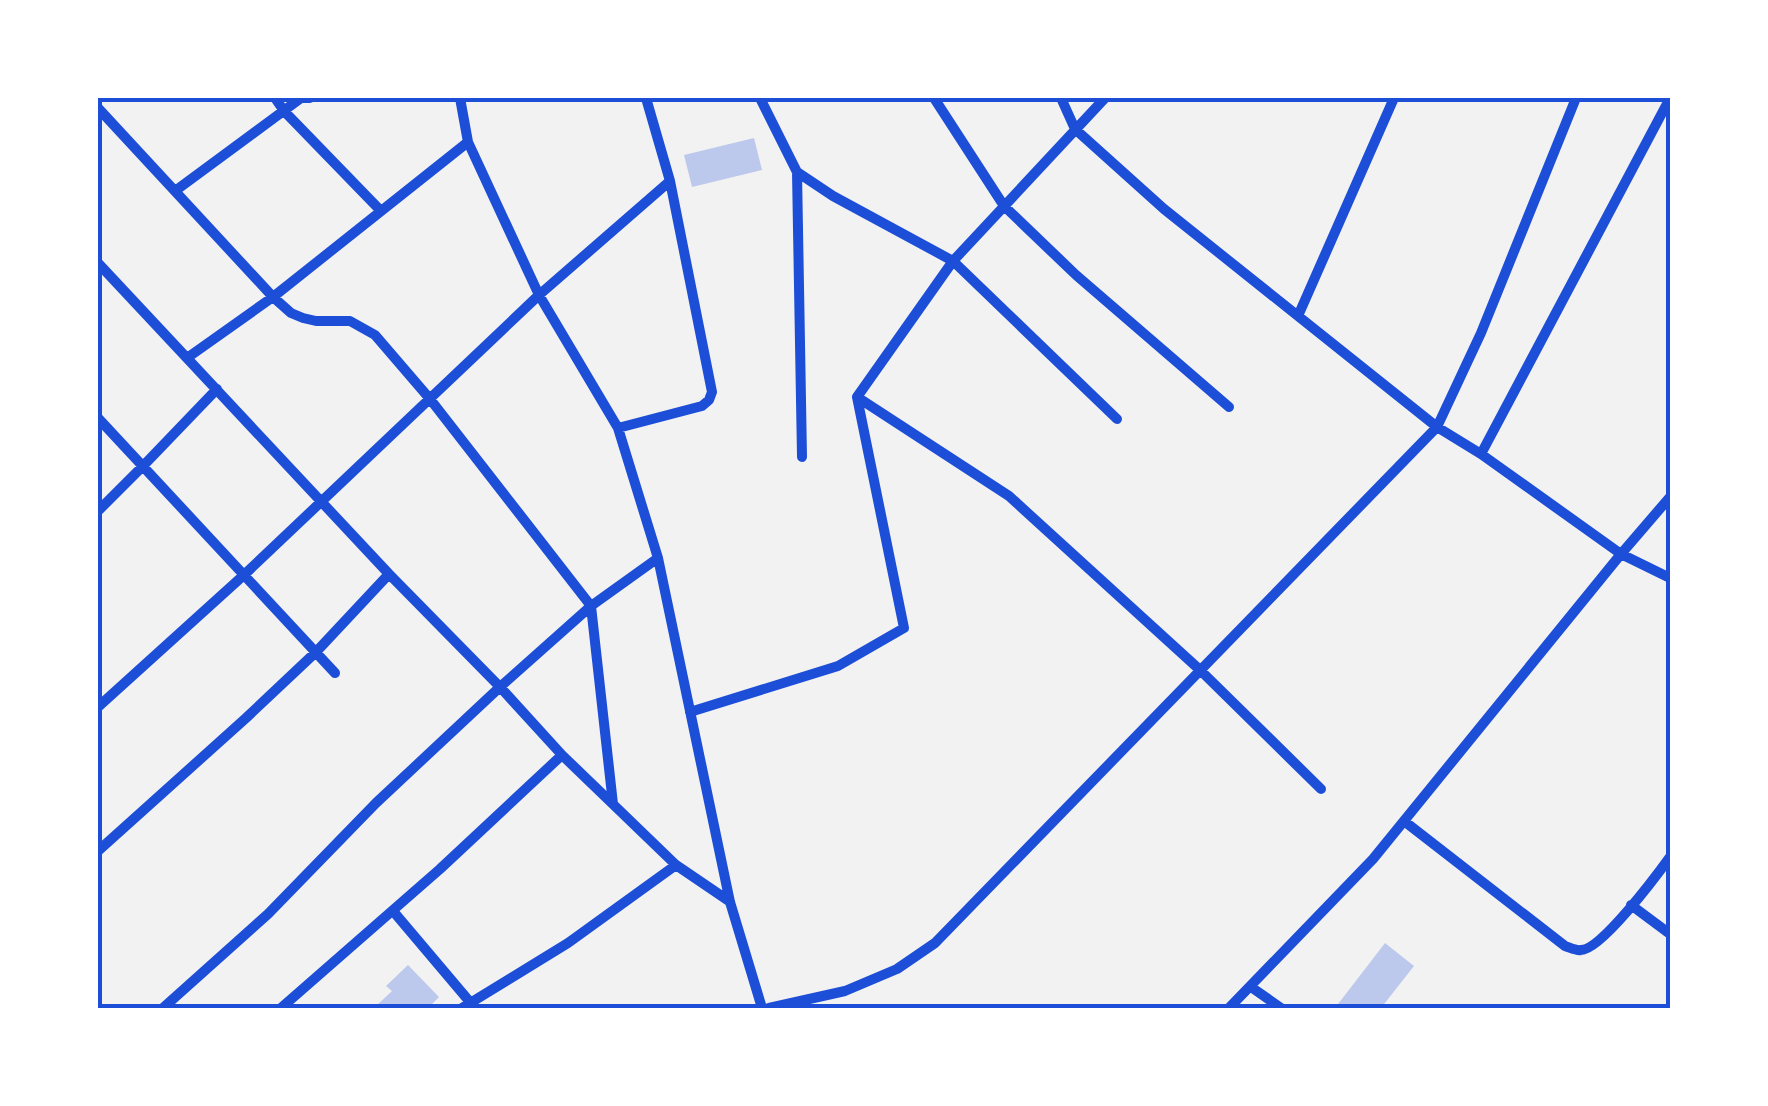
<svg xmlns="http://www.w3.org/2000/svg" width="1768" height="1106" viewBox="0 0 1768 1106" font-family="Poppins,sans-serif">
<rect width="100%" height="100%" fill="#f2f2f2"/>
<path fill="#bdc9ec" d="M 754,138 L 762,170 L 692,187 L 684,155 Z
M 1385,943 L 1414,966 L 1381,1008 L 1335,1008 Z
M 408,965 L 439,997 L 428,1008 L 374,1008 L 392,991 L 386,986 Z"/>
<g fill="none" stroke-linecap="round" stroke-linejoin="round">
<path stroke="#1d4ed8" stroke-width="10" d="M 275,98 L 284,111 L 380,210
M 460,98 L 468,142 L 539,295 L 618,428 L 658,558 L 730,902 L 762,1008
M 760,98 L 797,172 L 833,196 L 953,261 L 1117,419
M 934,98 L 1004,206 L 1076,275 L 1229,407
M 1061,98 L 1075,129 L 1164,209 L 1437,427 L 1481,454 L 1621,554 L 1670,578
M 98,108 L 273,297 L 291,313 L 303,318 L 316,321 L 350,321 L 375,335 L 430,399 L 591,606 L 658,558
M 797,172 L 802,457
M 175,191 L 301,98 L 310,98
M 98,263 L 389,574 L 500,687 L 562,755 L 676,865 L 729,901
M 1298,316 L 1394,98
M 187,358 L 273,297 L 468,142
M 857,397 L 1009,496 L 1200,670 L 1321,789
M 98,418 L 335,673
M 618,428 L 702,406 L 709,400 L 712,392 L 670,181 L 646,98
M 1481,454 L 1670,98
M 98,511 L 144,465 L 217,389
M 591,606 L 613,804
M 98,707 L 245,574 L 539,295 L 670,181
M 690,712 L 838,666 L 904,628 L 857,397 L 953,261 L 1105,98
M 1404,821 L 1565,946 C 1571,948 1576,951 1581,950 C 1601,950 1657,875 1670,857
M 98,851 L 246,718 L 316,652 L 389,574
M 1631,905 L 1670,934
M 393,911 L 475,1008
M 1251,987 L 1281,1008
M 163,1008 L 268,914 L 376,803 L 500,687 L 591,606
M 281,1008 L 440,869 L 562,755
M 462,1008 L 568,943 L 676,865
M 769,1008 L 845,991 L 897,969 L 935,943 L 1437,427 L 1481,333 L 1576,98
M 1229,1008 L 1373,859 L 1621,554 L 1670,497"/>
</g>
<rect width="1768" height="1106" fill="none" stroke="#ffffff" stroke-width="200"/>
<rect x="100" y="100" width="1568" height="906" fill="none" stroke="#1d4ed8" stroke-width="4"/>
</svg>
